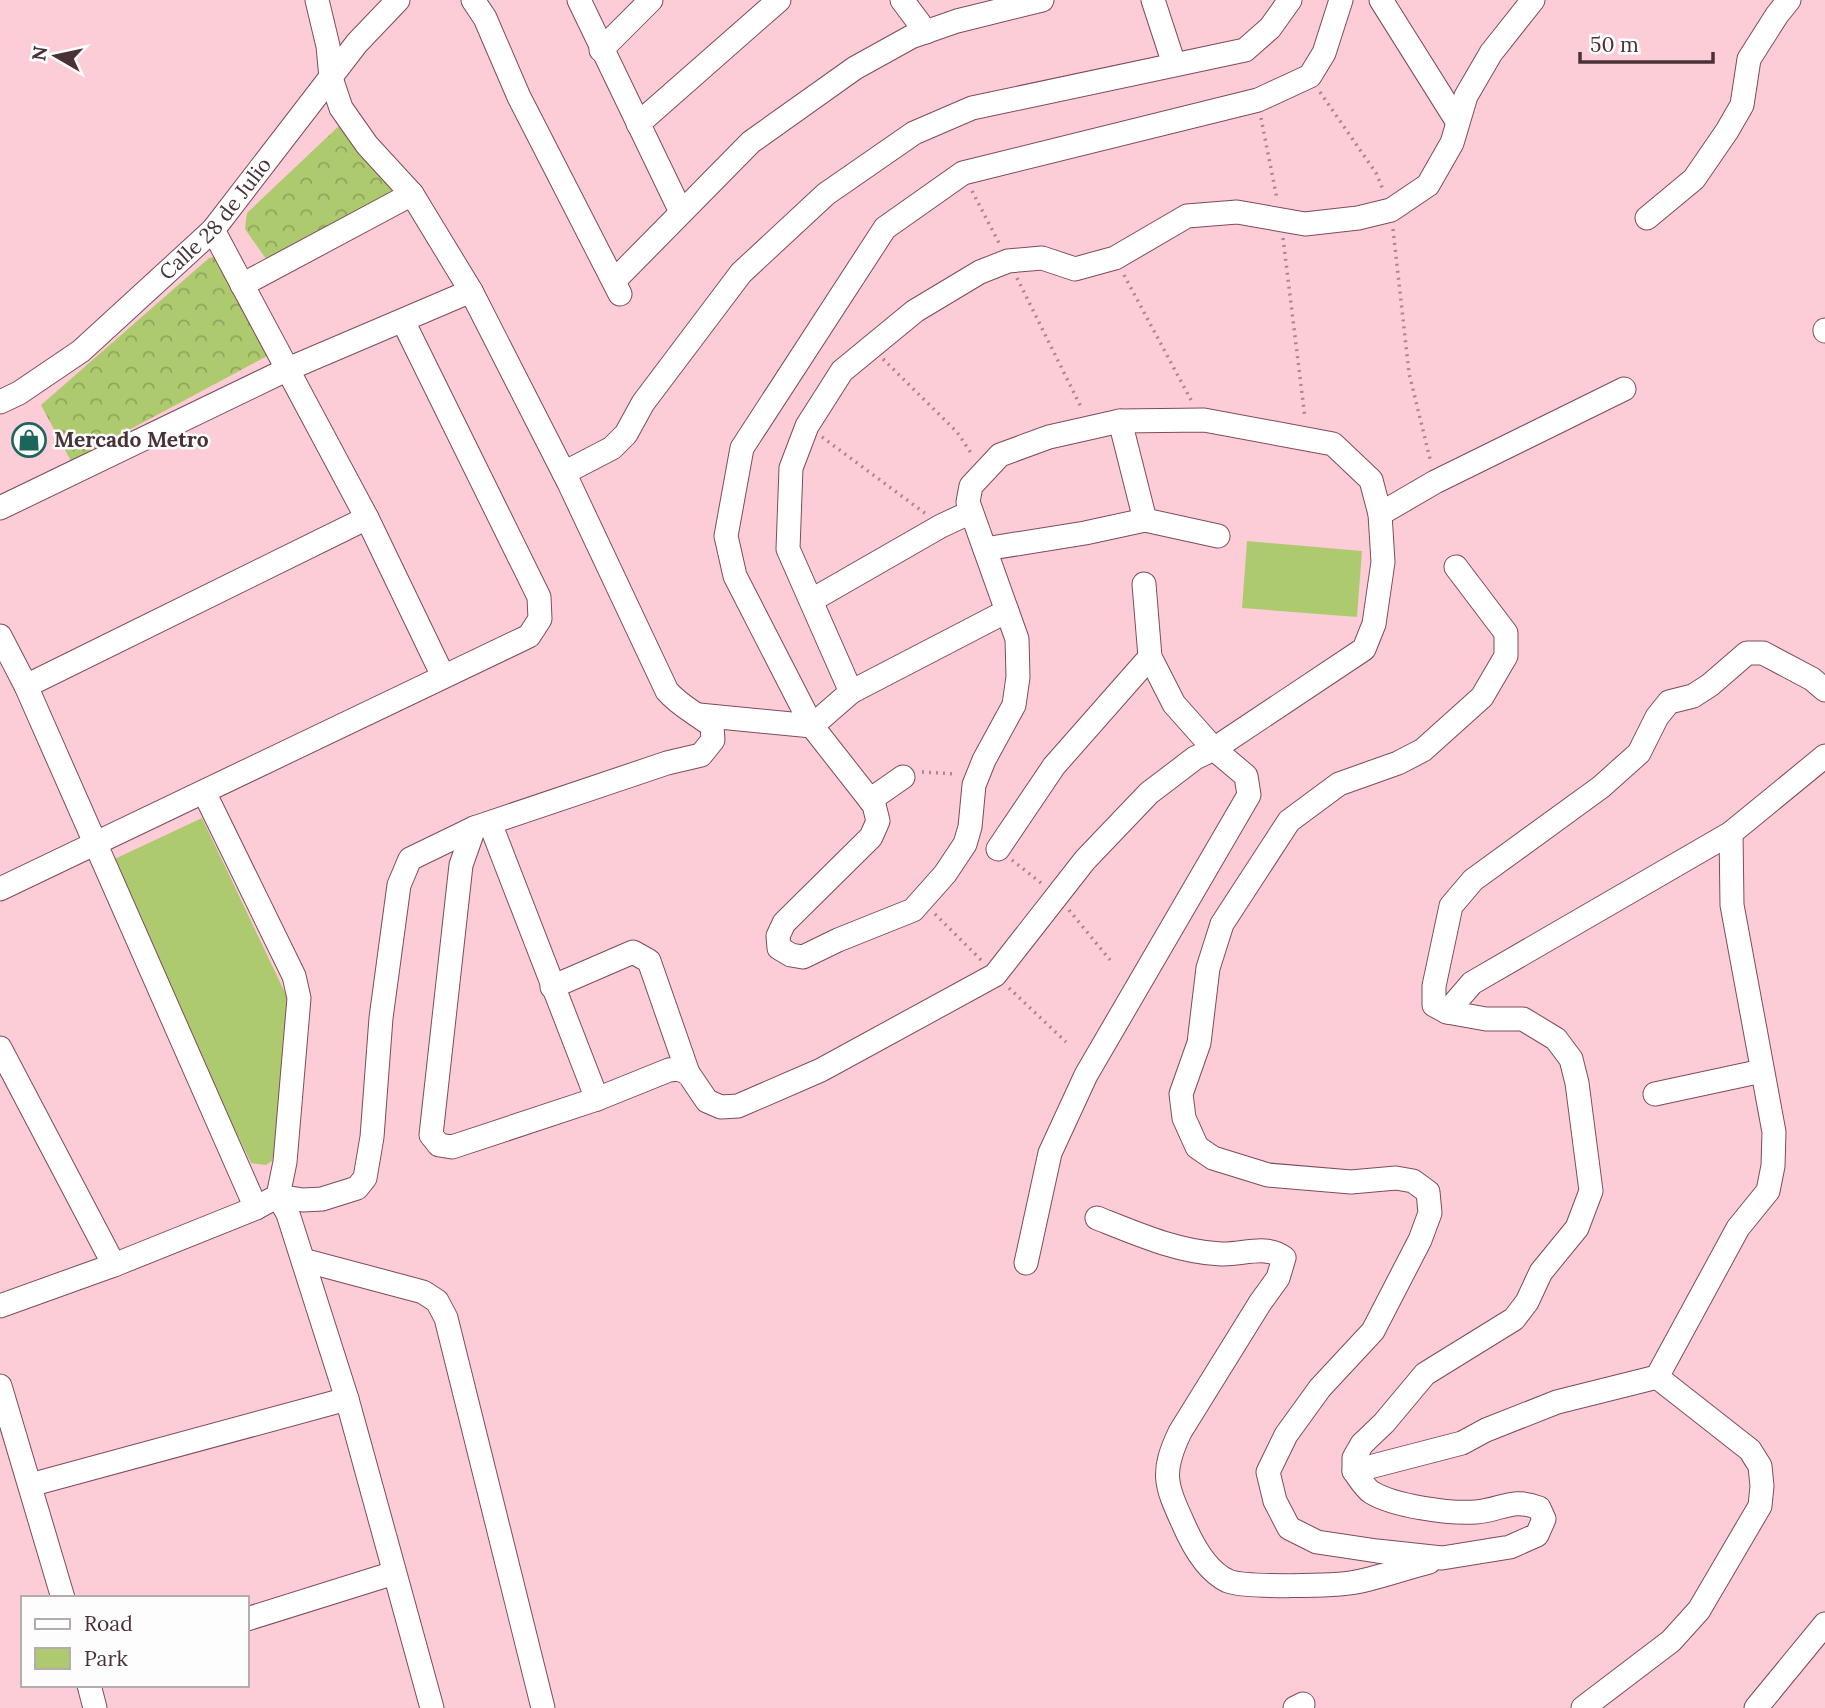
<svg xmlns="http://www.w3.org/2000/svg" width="1825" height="1708" viewBox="0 0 1825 1708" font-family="Lora,serif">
<defs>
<pattern id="forest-crowns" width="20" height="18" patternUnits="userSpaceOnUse" patternTransform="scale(1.75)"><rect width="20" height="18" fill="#adcb6e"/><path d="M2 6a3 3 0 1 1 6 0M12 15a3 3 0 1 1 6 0" fill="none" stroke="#8fa55b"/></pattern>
</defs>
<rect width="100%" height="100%" fill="#fdcdd7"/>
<path fill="#adcb6e" d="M 1247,541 L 1362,551 L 1357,617 L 1242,608 Z
M 202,818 L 289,1001 L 276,1147 L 272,1161 L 266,1165 L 251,1163 L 106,863 Z"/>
<path fill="url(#forest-crowns)" d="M 341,124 L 395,192 L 266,259 L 245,229 L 247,213 Z
M 216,256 L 271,354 L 71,461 L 41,405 L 209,258 Z"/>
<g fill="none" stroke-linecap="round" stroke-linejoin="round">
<g stroke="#7e4c58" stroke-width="25">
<g id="minor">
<path d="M 473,0 L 485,18 L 519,97 L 620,294"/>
<path d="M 579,0 L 681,212"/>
<path d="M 902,0 L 926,32"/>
<path d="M 1153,0 L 1174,64"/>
<path d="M 1381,0 L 1457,121"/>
<path d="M 601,50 L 651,0"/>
<path d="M 638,124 L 779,0"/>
<path d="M 1647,218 L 1694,179 L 1727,131 L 1742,105 L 1749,59 L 1777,15 L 1789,0"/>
<path d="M 213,230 L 367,518 L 443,676"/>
<path d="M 614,281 L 751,142 L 855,68 L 911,37 L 957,21 L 1042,0"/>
<path d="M 242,285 L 412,194"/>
<path d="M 1825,331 L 1825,330"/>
<path id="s1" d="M 0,402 L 19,393 L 81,351 L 213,230 L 357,43 L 398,0"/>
<path d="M 1120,421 L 1145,520"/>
<path d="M 564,473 L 612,448 L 626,434 L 643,403 L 741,273 L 826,194 L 914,133 L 972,108 L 1245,50 L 1270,28 L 1290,0"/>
<path d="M 0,508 L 288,369 L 471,291"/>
<path d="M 1380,514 L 1435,482 L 1624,389"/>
<path d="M 985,549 L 1085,533 L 1145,520 L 1218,536"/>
<path d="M 1456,567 L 1506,633 L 1506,656 L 1482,697 L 1423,750 L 1398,763 L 1339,784 L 1289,821 L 1222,924 L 1208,968 L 1199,1043 L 1181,1094 L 1184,1118 L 1197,1147 L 1213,1158 L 1268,1175 L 1351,1182 L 1396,1178 L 1413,1181 L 1428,1192 L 1430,1213 L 1420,1240 L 1373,1331 L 1320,1388 L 1286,1435 L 1268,1472 L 1275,1501 L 1289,1528 L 1317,1542 L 1377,1551 L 1442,1558 L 1510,1547 L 1537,1535 L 1544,1519 L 1539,1508 C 1512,1497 1502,1510 1476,1512 C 1450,1514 1393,1506 1371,1492 C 1365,1488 1359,1478 1354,1471 L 1354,1458 L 1362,1444 L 1384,1423 L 1425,1374 L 1514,1319 L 1527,1302 L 1541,1272 L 1577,1228 L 1591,1191 L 1577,1083 L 1571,1059 L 1556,1039 L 1523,1019 L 1486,1019 L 1447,1012 L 1434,1005 L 1434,986 L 1451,906 L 1473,880 L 1601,787 L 1639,753 L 1657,717 L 1669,702 L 1693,696 L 1710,685 L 1747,653 L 1763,653 L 1812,679 L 1825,690"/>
<path d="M 812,600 L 941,526 L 971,512"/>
<path d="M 0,636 L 26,686 L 256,1208"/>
<path d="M 26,686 L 367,518"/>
<path d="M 851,692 L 1007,611"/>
<path d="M 699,715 L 812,726 L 851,692 L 788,549 L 791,468 L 807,426 L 842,371 L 915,311 L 980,272 L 1008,261 L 1042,258 L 1075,269 L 1115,258 L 1187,216 L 1237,212 L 1305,224 L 1358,218 L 1391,210 L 1428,185 L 1452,143 L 1466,96 L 1491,53 L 1533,0"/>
<path d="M 870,800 L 903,777"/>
<path d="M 490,823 L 597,1099"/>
<path d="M 474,828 L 461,865 L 431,1135 L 439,1145 L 452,1147 L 597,1099 L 669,1070 L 678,1069 L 688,1073 L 707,1101 L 721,1107 L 738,1106 L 821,1070 L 995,975 L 1085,860 L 1149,793 L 1195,758 L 1214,749 L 1364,649 L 1374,624 L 1383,562 L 1380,514 L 1371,480 L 1333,444 L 1204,420 L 1120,421 L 1049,437 L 1000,455 L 971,486 L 968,502 L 1017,639 L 1018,677 L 1014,705 L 984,760 L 974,785 L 970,827 L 965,844 L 945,874 L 913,910 L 838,940 L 803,957 L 791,955 L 779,948 L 778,936 L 784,923 L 871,837 L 878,821 L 874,805 L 812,726 L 735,576 L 726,536 L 742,448 L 885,228 L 963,173 L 1258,100 L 1310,76 L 1324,53 L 1341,0"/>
<path d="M 998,849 L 1054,766 L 1150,657"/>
<path d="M 0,889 L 529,636 L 540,619 L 539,597 L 403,321"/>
<path d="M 552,987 L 633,952 L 649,961 L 688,1073"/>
<path d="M 1447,1012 L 1472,983 L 1731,833 L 1825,756"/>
<path d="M 0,1048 L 114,1265"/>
<path d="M 1655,1094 L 1762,1071"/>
<path d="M 278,1196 L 303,1200 L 322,1199 L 357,1188 L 365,1178 L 372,1137 L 381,1018 L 399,885 L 410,859 L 474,828 L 667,763 L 701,755 L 713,740 L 712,726 C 696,713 681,707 667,691 L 569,483 L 471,291 L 412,194 L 367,145 L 341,108 L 331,78 L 328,46 L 317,0"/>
<path d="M 278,1196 L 288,1214 L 347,1399 L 432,1708"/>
<path d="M 1097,1218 C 1137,1234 1178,1252 1221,1254 C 1242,1255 1267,1244 1284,1258 L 1278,1278 L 1260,1303 L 1180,1432 C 1161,1472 1165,1484 1183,1523 C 1192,1544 1206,1571 1228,1581 C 1245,1588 1337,1586 1356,1582 C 1381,1577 1405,1568 1429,1562"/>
<path d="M 303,1260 L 423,1292 L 437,1301 L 446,1318 L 543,1708"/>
<path d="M 1026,1263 L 1050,1153 L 1086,1075 L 1249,795 L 1246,776 L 1214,749 L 1174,704 L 1150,657 L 1144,584"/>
<path d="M 0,1306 L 114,1265 L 256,1208 L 278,1196 L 285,1162 L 299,998 L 294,976 L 204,792"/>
<path d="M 1657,1377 L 1738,1228 L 1768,1191 L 1773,1166 L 1774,1132 L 1732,905 L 1731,833"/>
<path d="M 0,1386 L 63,1598"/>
<path d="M 1354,1471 L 1462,1443 L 1486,1430 L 1557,1402 L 1657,1377 L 1750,1450 L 1760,1466 L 1762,1486 L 1760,1506 L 1699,1610 L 1671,1641 L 1583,1708"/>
<path d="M 30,1485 L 347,1399"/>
<path d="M 247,1619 L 394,1573"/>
<path d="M 89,1685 L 95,1708"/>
<path d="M 1295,1708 L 1303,1704"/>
<path d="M 1756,1708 L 1825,1624"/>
</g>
</g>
<path stroke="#ab868e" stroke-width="3.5" stroke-dasharray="2 5" stroke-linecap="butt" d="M 1320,92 L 1376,173 L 1384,192
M 1261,118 L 1277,199
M 972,191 L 999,243
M 1393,229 L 1409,373 L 1431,463
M 1283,238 L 1305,418
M 1124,275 L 1191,400
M 1017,278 L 1082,409
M 883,359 L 957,432 L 973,456
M 822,437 L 926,514
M 922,772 L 956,774
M 1012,860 L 1041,883
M 1069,910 L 1110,960
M 935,914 L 981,960
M 1009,988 L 1066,1042"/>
<use href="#minor" stroke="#fff" stroke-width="23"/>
</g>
<defs>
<g id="shop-ring" transform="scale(1.75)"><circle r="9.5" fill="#fdfdfd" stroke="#1b655d" stroke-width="1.5"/><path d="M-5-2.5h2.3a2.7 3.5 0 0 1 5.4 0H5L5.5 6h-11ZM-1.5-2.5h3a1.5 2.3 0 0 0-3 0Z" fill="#1b655d"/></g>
</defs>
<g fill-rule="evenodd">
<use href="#shop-ring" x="29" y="440"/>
</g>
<g text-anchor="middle" stroke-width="5" stroke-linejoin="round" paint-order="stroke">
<g font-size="21" fill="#493237" stroke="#fdfdfd">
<text dy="7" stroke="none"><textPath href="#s1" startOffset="285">Calle 28 de Julio</textPath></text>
</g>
<g font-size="21" font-weight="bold" fill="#493237" stroke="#fdfdfd" text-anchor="start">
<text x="54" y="447">Mercado Metro</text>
</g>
</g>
<rect x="21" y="1596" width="228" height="91" fill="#fdfdfd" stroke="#b5acae" stroke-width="2"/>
<rect x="35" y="1619" width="35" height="10" fill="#ffffff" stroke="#b5acae" stroke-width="2"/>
<text x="84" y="1631" font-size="21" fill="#493237">Road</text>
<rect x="35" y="1648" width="35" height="21" fill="#adcb6e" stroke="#b5acae" stroke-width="2"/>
<text x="84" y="1666" font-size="21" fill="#493237">Park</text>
<g transform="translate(56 56) rotate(279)" stroke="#fdfdfd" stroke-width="5" paint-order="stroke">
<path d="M0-5L12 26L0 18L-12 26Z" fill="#493237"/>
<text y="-10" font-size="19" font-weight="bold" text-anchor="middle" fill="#493237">N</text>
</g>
<path d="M1580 52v10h133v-10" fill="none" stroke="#493237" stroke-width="3.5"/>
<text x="1590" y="52" font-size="21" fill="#493237" stroke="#fdfdfd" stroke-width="5" paint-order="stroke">50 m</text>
</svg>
